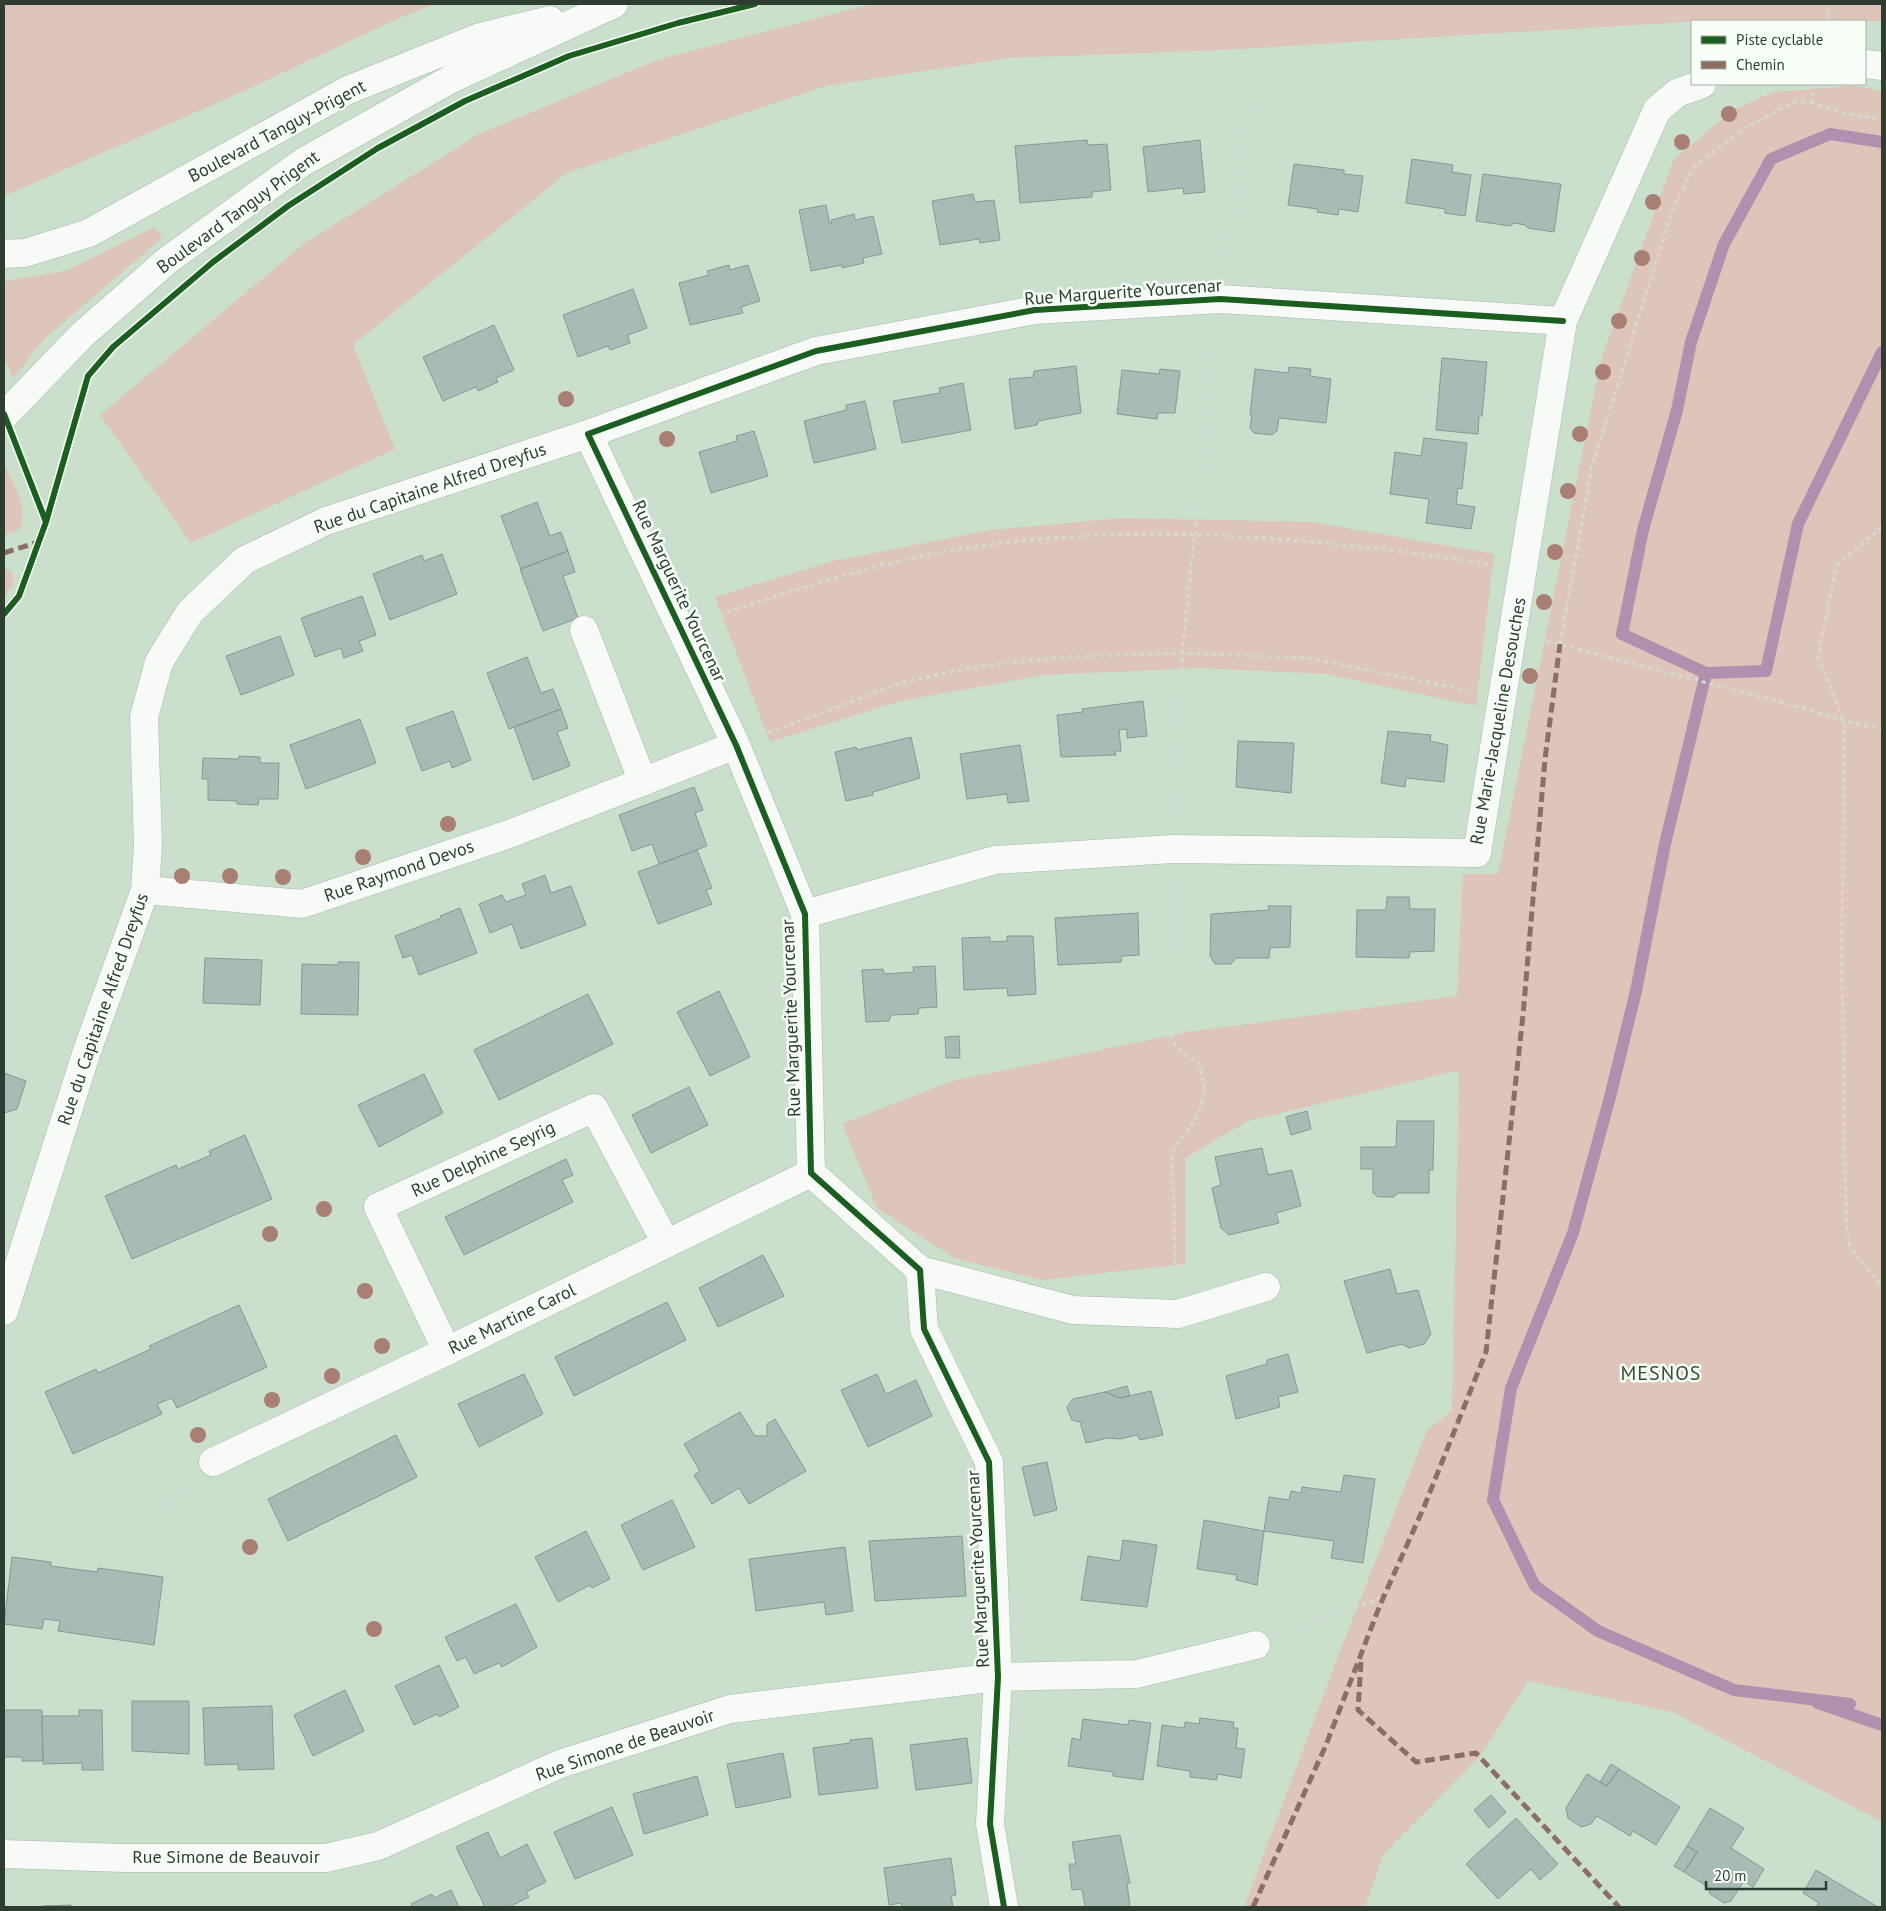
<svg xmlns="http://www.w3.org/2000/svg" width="1886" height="1911" viewBox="0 0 1886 1911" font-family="'PT Sans',sans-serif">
<rect width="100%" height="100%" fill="#cadfcc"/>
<path fill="#ddc6b9" d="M 4,4 L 435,4 L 395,20 L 233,96 L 4,196 Z
M 871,4 L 1882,4 L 1882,21 L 1718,20 L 1221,50 L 1009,58 L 826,86 L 567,173 L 353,345 L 395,449 L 191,543 L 100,415 L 305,243 L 479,134 L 657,60 Z
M 1853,86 L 1882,91 L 1882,1822 L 1672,1712 L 1528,1681 L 1481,1755 L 1383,1855 L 1365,1907 L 1244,1907 L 1340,1651 L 1427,1430 L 1452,1411 L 1459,1070 L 1248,1121 L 1185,1158 L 1185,1264 L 1041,1280 L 954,1258 L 877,1208 L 842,1124 L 952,1081 L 1187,1032 L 1457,996 L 1463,874 L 1498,874 L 1601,360 L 1674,159 L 1732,111 L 1773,92 Z
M 155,227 L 162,238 L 43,340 L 13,379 L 4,357 L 4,281 L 65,271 Z
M 4,463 C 11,481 33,513 17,531 L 4,535 Z
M 1122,518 L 1313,522 L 1494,554 L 1476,706 L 1326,674 L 1199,668 L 1044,675 L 900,701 L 770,742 L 715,597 L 829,562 L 991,530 Z
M 4,568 L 13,572 L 13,584 L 4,598 Z"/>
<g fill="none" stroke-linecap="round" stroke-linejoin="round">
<path stroke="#af91af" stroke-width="12" d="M 1882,142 L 1830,134 L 1771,159 L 1724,244 L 1691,342 L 1677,410 L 1643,530 L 1622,634 L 1706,673 L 1766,671 L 1798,524 L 1882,352
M 1706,673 L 1665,844 L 1636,991 L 1610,1097 L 1573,1233 L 1511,1388 L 1493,1500 L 1535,1586 L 1598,1631 L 1734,1690 L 1850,1704 L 1818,1703 L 1882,1725"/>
</g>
<path fill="#a8bcb6" stroke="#869a93" d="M 1087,140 L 1088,145 L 1107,144 L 1111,190 L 1092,192 L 1092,197 L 1020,203 L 1015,146 Z
M 1200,140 L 1205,192 L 1184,194 L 1183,188 L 1148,192 L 1143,147 Z
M 1412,159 L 1453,165 L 1452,172 L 1471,175 L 1465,216 L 1445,213 L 1445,209 L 1406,203 Z
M 1294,164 L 1344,170 L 1344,174 L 1363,176 L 1358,212 L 1339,209 L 1338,215 L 1317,212 L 1318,209 L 1288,205 Z
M 1483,174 L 1561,184 L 1554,232 L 1528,228 L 1525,225 L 1514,223 L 1510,226 L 1476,221 Z
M 973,194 L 975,202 L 994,200 L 1000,240 L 980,243 L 979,239 L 940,245 L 932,201 Z
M 826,205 L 830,224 L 832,223 L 831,220 L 854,214 L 855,220 L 873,216 L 882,254 L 863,258 L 864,263 L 842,268 L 842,265 L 811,271 L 799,210 Z
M 729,265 L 730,270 L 748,265 L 760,301 L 741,307 L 743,313 L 690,325 L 679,283 L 709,275 L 707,271 Z
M 633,289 L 647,328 L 628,335 L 630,343 L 610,350 L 608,346 L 578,357 L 563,315 Z
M 494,325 L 514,370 L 496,378 L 498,382 L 478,391 L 476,387 L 443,401 L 423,357 Z
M 1442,358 L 1487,362 L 1482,416 L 1479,416 L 1478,434 L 1436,430 Z
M 1076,366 L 1081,413 L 1038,421 L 1037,425 L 1015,429 L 1009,379 L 1033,377 L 1034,371 Z
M 1289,367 L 1311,369 L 1310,376 L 1331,379 L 1326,423 L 1279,418 L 1277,431 L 1272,435 L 1254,433 L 1250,428 L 1252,415 L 1250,415 L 1255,369 L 1288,373 Z
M 1160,369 L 1180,371 L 1175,413 L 1158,413 L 1157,419 L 1117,414 L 1122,370 L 1159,374 Z
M 963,383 L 971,430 L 902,443 L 893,401 L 940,393 L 939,388 Z
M 865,401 L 876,449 L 814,463 L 804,421 L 846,410 L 846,405 Z
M 754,431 L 768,476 L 711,493 L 699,452 L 737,441 L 736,436 Z
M 1424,438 L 1467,443 L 1462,489 L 1458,488 L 1456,504 L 1475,507 L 1471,529 L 1426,523 L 1429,499 L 1390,494 L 1395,452 L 1421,456 Z
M 537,502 L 550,536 L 561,532 L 568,551 L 521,569 L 501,516 Z
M 568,551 L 575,572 L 563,576 L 578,618 L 543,631 L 520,569 Z
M 442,554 L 457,594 L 390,620 L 373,574 L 422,555 L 424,561 Z
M 362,596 L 376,635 L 359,641 L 363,651 L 344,658 L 341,648 L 315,657 L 301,618 Z
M 280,636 L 294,675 L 241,695 L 226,656 Z
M 527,657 L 541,693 L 553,689 L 561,709 L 509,729 L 487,673 Z
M 1143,701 L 1147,736 L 1127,738 L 1127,729 L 1119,730 L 1121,751 L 1115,751 L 1116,755 L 1061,757 L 1057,715 L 1083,712 L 1082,709 Z
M 561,709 L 568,728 L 557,732 L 570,766 L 533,780 L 514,727 Z
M 453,711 L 471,760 L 452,768 L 450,761 L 422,771 L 406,728 Z
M 360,719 L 376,763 L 306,789 L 290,745 Z
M 1388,731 L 1431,735 L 1430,741 L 1448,745 L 1444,782 L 1406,778 L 1405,787 L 1381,783 Z
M 911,737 L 920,778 L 873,792 L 873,795 L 846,801 L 835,752 L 856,747 L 857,750 Z
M 1238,741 L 1294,743 L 1291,793 L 1236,787 Z
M 1020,745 L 1029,801 L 1008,803 L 1007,794 L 967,799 L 960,754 Z
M 239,756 L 260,757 L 260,763 L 279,763 L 278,799 L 259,799 L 258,805 L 237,804 L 237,801 L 208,800 L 208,779 L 202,779 L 203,758 L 239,759 Z
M 694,787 L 703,810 L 695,813 L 707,846 L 659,864 L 652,844 L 632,851 L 619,815 Z
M 697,850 L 712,888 L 706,890 L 712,904 L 658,924 L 638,872 Z
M 545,875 L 551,893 L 571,886 L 586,925 L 521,949 L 512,924 L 490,933 L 479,904 L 502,895 L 506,902 L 526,895 L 522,884 Z
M 1387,897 L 1409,897 L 1410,909 L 1435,909 L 1434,951 L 1410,952 L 1409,958 L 1356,957 L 1357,910 L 1386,910 Z
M 1268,906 L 1291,906 L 1290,947 L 1270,948 L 1269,958 L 1236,958 L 1231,964 L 1215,964 L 1210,956 L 1211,914 L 1269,910 Z
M 460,908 L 477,953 L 419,975 L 412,955 L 403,958 L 395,936 L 441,918 L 440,916 Z
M 1138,913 L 1139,955 L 1122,956 L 1121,962 L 1058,965 L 1055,918 Z
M 1007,936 L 1033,936 L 1036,994 L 1008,996 L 1007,988 L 964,990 L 962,938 L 990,937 L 990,942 L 1007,941 Z
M 205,958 L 262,960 L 260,1005 L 203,1003 Z
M 338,962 L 359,962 L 358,1015 L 301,1014 L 302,964 L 338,965 Z
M 935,966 L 937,1007 L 919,1008 L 918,1014 L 891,1015 L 889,1021 L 866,1022 L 862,970 L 883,969 L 884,974 L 914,972 L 913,967 Z
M 719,991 L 750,1057 L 710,1076 L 677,1012 Z
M 588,994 L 613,1044 L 499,1100 L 474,1050 Z
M 959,1036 L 960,1058 L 946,1058 L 945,1037 Z
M 4,1073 L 26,1081 L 17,1109 L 4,1113 Z
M 424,1074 L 443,1113 L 379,1147 L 358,1105 Z
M 689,1087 L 708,1125 L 651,1153 L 632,1115 Z
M 1307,1111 L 1311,1129 L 1291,1135 L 1286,1117 Z
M 1397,1121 L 1434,1121 L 1433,1170 L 1429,1170 L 1429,1193 L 1398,1193 L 1394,1197 L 1378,1197 L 1373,1193 L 1373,1169 L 1361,1169 L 1361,1147 L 1396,1147 Z
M 245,1135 L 272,1199 L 132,1259 L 105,1196 L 176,1165 L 178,1169 L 211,1155 L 209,1151 Z
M 1262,1148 L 1268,1175 L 1292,1170 L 1301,1206 L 1276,1213 L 1279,1223 L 1229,1235 L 1221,1228 L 1212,1188 L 1221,1185 L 1215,1157 Z
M 566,1159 L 573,1175 L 562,1180 L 573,1202 L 464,1255 L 445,1217 Z
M 763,1255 L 784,1296 L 718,1327 L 699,1288 Z
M 1390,1269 L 1397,1294 L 1418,1290 L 1431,1334 L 1424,1344 L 1409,1348 L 1402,1344 L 1367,1353 L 1344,1281 Z
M 667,1302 L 686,1340 L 574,1396 L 555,1357 Z
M 239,1305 L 267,1367 L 177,1408 L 172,1398 L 157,1404 L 162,1414 L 73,1454 L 45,1392 L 96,1369 L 98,1373 L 151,1349 L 149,1346 Z
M 1288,1354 L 1298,1392 L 1278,1397 L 1280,1407 L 1236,1419 L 1226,1376 L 1267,1364 L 1267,1360 Z
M 524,1374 L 543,1414 L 479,1447 L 458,1404 Z
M 877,1374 L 886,1394 L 916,1380 L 932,1416 L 868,1447 L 841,1390 Z
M 1127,1386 L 1130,1396 L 1120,1398 L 1105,1392 Z
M 1151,1391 L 1163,1435 L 1140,1440 L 1137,1435 L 1120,1439 L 1108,1438 L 1086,1443 L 1080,1422 L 1072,1420 L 1068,1411 L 1067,1407 L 1073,1399 L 1105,1392 L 1120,1398 Z
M 740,1412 L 755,1436 L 767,1436 L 767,1424 L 775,1419 L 806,1471 L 749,1504 L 739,1488 L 712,1504 L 694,1475 L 700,1471 L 684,1444 Z
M 396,1435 L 417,1477 L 288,1541 L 268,1499 Z
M 1047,1462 L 1057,1510 L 1034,1516 L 1022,1467 Z
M 1344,1475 L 1375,1479 L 1363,1563 L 1331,1558 L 1334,1541 L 1264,1531 L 1269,1497 L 1289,1500 L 1291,1491 L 1301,1493 L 1302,1487 L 1341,1492 Z
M 672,1500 L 695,1547 L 643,1570 L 621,1525 Z
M 1204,1520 L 1264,1531 L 1257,1585 L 1236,1580 L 1237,1575 L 1197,1569 Z
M 586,1531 L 610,1579 L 592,1588 L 590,1585 L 558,1602 L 535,1557 Z
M 962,1536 L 966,1596 L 875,1601 L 869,1541 Z
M 1123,1540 L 1157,1545 L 1147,1607 L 1081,1600 L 1088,1556 L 1120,1561 Z
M 845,1547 L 853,1611 L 826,1615 L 824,1602 L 756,1611 L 749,1559 Z
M 12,1557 L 51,1562 L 51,1566 L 97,1572 L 98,1568 L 163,1577 L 154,1645 L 58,1631 L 60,1621 L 44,1619 L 42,1629 L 4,1624 Z
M 516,1604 L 537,1647 L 502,1667 L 499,1663 L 474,1674 L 466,1657 L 457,1661 L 445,1637 Z
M 439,1665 L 459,1707 L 439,1717 L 437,1714 L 414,1725 L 395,1686 Z
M 345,1690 L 364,1731 L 313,1756 L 294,1715 Z
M 132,1701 L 189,1701 L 189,1754 L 132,1751 Z
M 272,1706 L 274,1769 L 238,1770 L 238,1764 L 205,1765 L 203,1708 Z
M 4,1710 L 42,1710 L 43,1761 L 22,1761 L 22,1757 L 4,1757 Z
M 79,1710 L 102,1710 L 103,1770 L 82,1770 L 82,1763 L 43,1764 L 42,1716 L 79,1716 Z
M 1200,1718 L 1234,1722 L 1233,1728 L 1238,1728 L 1236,1748 L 1245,1749 L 1241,1778 L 1217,1774 L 1217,1780 L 1190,1777 L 1190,1771 L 1157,1766 L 1162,1725 L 1184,1728 L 1185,1722 L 1199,1724 Z
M 1083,1719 L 1128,1725 L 1129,1720 L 1151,1723 L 1143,1780 L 1113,1776 L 1113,1772 L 1068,1766 L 1072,1738 L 1080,1740 Z
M 872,1738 L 878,1788 L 819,1795 L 813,1748 L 850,1743 L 850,1740 Z
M 967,1738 L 972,1783 L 916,1790 L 910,1745 Z
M 783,1753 L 791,1797 L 736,1808 L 727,1764 Z
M 1611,1764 L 1619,1769 L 1607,1786 L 1600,1782 Z
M 1619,1769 L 1680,1807 L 1656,1845 L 1633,1831 L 1630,1836 L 1597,1816 L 1591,1824 L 1581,1827 L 1568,1818 L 1566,1808 L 1587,1774 L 1607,1786 Z
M 697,1776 L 708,1815 L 644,1834 L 633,1794 Z
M 1491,1795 L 1506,1812 L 1489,1828 L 1474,1810 Z
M 612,1807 L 633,1855 L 575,1879 L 554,1832 Z
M 1710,1808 L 1744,1828 L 1731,1848 L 1764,1869 L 1753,1887 L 1744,1881 L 1731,1901 L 1724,1903 L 1710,1894 L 1708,1887 L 1684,1872 L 1697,1852 L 1687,1846 Z
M 1516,1818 L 1558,1864 L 1540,1880 L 1531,1869 L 1498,1899 L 1466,1864 Z
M 488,1832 L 500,1858 L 527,1844 L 546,1882 L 526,1892 L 529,1897 L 509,1907 L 485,1907 L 456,1847 Z
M 1120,1835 L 1130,1883 L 1127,1883 L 1130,1907 L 1085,1907 L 1082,1889 L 1072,1890 L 1069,1864 L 1076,1864 L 1072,1842 Z
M 1687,1846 L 1697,1852 L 1684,1872 L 1674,1866 Z
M 951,1858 L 956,1895 L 951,1896 L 953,1907 L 902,1907 L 901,1903 L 889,1905 L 884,1868 Z
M 1816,1870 L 1878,1907 L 1816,1907 L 1819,1903 L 1803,1893 Z
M 451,1890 L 459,1907 L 413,1907 L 411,1904 L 432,1894 L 434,1898 Z
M 71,1905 L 71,1907 L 42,1907 L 42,1906 Z"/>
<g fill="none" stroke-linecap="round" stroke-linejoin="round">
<g stroke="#a8b9aa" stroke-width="29">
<path id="minor" d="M 1865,64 L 1882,66
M 584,630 L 643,782
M 145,890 L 302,904 L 512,833 L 736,745
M 805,914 L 995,860 L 1173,849 L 1477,853 L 1563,321 L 1657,110 L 1677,93 L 1702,84
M 920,1270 L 1073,1310 L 1178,1314 L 1266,1287
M 4,1311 L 87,1051 L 145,890 L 148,845 L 144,717 L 159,662 L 190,612 L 245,560 L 326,521 L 588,434
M 447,1351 L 378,1207 L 594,1108 L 666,1243
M 213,1462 L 447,1351 L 811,1173
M 4,1854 L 123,1858 L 326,1858 L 378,1846 L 560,1764 L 730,1709 L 998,1677 L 1137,1674 L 1256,1645
M 1004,1907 L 990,1824 L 998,1677 L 989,1462 L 924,1329 L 920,1270 L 811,1173 L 805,914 L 736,745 L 588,434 L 816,351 L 1035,310 L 1220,299 L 1563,321"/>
</g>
<g stroke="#a8b9aa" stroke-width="29">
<path id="major" d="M 4,254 L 25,253 L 89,233 L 348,90 L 480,37 L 550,20
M 4,416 L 82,335 L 168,260 L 303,162 L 451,79 L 614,4"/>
</g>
<path stroke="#d3dad4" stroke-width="3" stroke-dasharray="4 4" stroke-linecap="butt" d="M 1827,21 L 1828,4
M 1811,102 L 1844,113 L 1882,120
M 1226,264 L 1253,86
M 1882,527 L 1836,566 L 1818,657 L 1844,721 L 1842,964 L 1846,1223 L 1850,1247 L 1882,1287
M 712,617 C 793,591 875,562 960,549 C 1136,521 1314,537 1489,564
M 1547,641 L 1799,707 L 1844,721 L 1882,729
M 1560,644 L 1592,466 L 1674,205 L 1694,167 L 1745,128 L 1794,102 L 1811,102 L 1816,84
M 768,733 L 904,682 L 974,667 L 1063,657 L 1182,653 L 1308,658 L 1467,690
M 1175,814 L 1182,653 L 1216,335
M 1172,883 L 1170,1034 L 1176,1048 L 1200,1065 L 1205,1091 L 1199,1114 L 1172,1152 L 1176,1278
M 151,1503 L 176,1505 L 179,1477 L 183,1476
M 1287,1634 L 1383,1597"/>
<use href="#minor" stroke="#f7faf7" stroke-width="28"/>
<use href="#major" stroke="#f7faf7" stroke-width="28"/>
<path stroke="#8d6e63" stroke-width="5" stroke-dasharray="10 5" stroke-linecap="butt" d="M 4,553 L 38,542
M 1361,1662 L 1358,1710 L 1416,1762 L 1476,1753 L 1619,1907
M 1253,1907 L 1326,1745 L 1380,1605 L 1424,1507 L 1486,1352 L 1523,1015 L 1545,759 L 1560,644"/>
<g stroke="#f7fff8" stroke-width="9">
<path id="cycleway" d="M 4,414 L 46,522
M 4,614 L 19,596 L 46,522 L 88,376 L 113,347 L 213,262 L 288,206 L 378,148 L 465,101 L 569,56 L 678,23 L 755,4
M 1004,1907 L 990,1824 L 998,1677 L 989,1462 L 924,1329 L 920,1270 L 811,1173 L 805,914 L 736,745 L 588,434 L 816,351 L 1035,310 L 1220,299 L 1563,321"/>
</g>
<use href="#cycleway" stroke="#1b5e20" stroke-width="6"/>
</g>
<g fill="#a97f73">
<circle cx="1729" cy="114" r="8"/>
<circle cx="1682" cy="142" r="8"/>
<circle cx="1653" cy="202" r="8"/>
<circle cx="1642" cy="258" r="8"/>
<circle cx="1619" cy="321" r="8"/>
<circle cx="1603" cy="372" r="8"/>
<circle cx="566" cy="399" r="8"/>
<circle cx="1580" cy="434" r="8"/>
<circle cx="667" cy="439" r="8"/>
<circle cx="1568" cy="491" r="8"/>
<circle cx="1555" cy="552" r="8"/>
<circle cx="1544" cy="602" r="8"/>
<circle cx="1530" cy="676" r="8"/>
<circle cx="448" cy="824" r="8"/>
<circle cx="363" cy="857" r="8"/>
<circle cx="182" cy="876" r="8"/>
<circle cx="230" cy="876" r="8"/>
<circle cx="283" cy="877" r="8"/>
<circle cx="324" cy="1209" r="8"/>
<circle cx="270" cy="1234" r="8"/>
<circle cx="365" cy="1291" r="8"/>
<circle cx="382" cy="1346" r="8"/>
<circle cx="332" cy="1376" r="8"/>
<circle cx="272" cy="1400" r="8"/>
<circle cx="198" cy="1435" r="8"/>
<circle cx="250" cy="1547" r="8"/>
<circle cx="374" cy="1629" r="8"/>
</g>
<g text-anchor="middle" stroke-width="5" stroke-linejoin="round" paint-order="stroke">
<g font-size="18" fill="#2f3d30" stroke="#f7fff8">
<text transform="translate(277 131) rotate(-28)" y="6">Boulevard Tanguy-Prigent</text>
<text transform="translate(238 212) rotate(-36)" y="6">Boulevard Tanguy Prigent</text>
<text transform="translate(1123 292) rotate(-4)" y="6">Rue Marguerite Yourcenar</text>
<text transform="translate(430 488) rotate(-19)" y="6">Rue du Capitaine Alfred Dreyfus</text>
<text transform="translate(679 591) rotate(65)" y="6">Rue Marguerite Yourcenar</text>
<text transform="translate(1498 721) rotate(-80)" y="6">Rue Marie-Jacqueline Desouches</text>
<text transform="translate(399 871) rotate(-19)" y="6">Rue Raymond Devos</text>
<text transform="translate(103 1009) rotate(-71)" y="6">Rue du Capitaine Alfred Dreyfus</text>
<text transform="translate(791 1018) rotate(-92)" y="6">Rue Marguerite Yourcenar</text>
<text transform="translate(483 1159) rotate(-25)" y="6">Rue Delphine Seyrig</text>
<text transform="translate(512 1319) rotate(-26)" y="6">Rue Martine Carol</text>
<text transform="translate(978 1569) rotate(-93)" y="6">Rue Marguerite Yourcenar</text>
<text transform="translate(625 1745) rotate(-19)" y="6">Rue Simone de Beauvoir</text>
<text x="226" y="1863">Rue Simone de Beauvoir</text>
</g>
<g font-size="20" letter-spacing="1" fill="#315035" stroke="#f7fff8">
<text x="1661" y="1380">MESNOS</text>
</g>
</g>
<rect width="1886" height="1911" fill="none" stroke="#2f3d30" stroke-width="10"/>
<rect x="1691" y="20" width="175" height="65" fill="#f7fff8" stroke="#a7b1a8"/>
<rect x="1701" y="36" width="25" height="8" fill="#1b5e20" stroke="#a7b1a8"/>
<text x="1736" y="45" font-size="15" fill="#2f3d30">Piste cyclable</text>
<rect x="1701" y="61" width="25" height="8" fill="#8d6e63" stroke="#a7b1a8"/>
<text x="1736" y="70" font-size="15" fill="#2f3d30">Chemin</text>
<path d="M1706 1881v8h120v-8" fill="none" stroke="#2f3d30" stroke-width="2.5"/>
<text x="1714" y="1881" font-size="15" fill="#2f3d30" stroke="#f7fff8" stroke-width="4" paint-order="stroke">20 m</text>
</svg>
